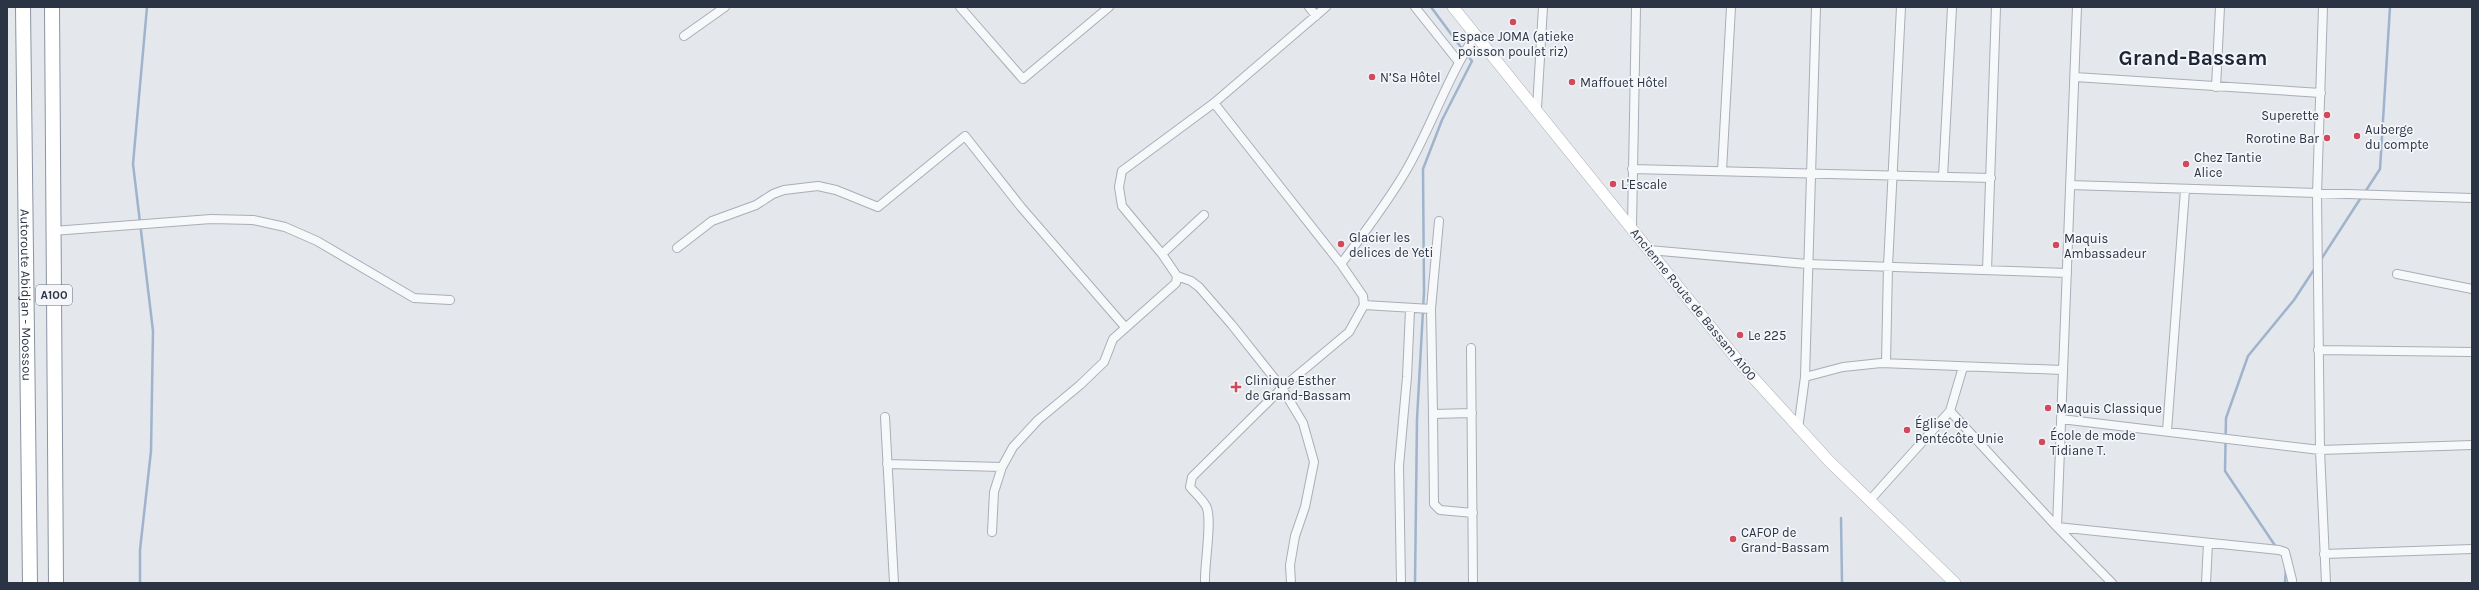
<svg xmlns="http://www.w3.org/2000/svg" width="2479" height="590" viewBox="0 0 2479 590" font-family="Karla,sans-serif">
<rect width="100%" height="100%" fill="#e4e7ec"/>
<g fill="none" stroke-linecap="round" stroke-linejoin="round">
<path stroke="#9fb4cc" stroke-width="2.5" d="M 1431,7 L 1463,50
M 2365,192 L 2380,169 L 2390,7
M 2320,261 L 2362,196
M 1841,518 L 1842,583
M 2276,547 L 2225,471 L 2226,418 L 2248,356 L 2294,300 L 2315,268
M 140,583 L 140,550 L 151,451 L 153,331 L 133,164 L 147,7
M 1415,583 L 1417,419 L 1424,292 L 1423,169 L 1442,120 L 1472,61 L 1466,54
M 2285,583 L 2286,568"/>
<g stroke="#a9aeb7" stroke-width="10">
<path id="street" d="M 960,7 L 1023,79 L 1109,7
M 1309,7 L 1316,16
M 1415,7 L 1458,61
M 2077,7 L 2057,527 L 2279,550 L 2285,552 L 2292,580
M 2323,7 L 2317,194 L 2320,450 L 2326,583
M 684,36 L 725,7
M 2075,77 L 2321,93
M 2216,87 L 2220,7
M 1537,108 L 1543,7
M 1632,169 L 1991,178
M 1722,171 L 1731,7
M 1943,177 L 1952,7
M 2070,185 L 2472,198
M 1439,221 L 1431,309 L 1433,414 L 1472,413
M 1632,226 L 1636,7
M 53,231 L 211,219 L 253,220 L 285,227 L 317,241 L 414,298 L 450,300
M 677,248 L 712,221 L 756,205 L 773,194 L 784,190 L 818,186 L 836,190 L 878,207 L 965,136 L 1021,207 L 1125,327
M 1649,250 L 1807,264 L 2067,273
M 1162,254 L 1204,215
M 1341,264 C 1364,233 1388,202 1407,169 C 1432,125 1448,76 1476,34
M 1987,270 L 1996,7
M 2397,274 L 2472,289
M 1364,305 L 1431,309
M 1471,348 L 1473,583
M 2318,350 L 2472,352
M 1886,363 L 1888,266 L 1901,7
M 1805,377 L 1843,367 L 1881,363 L 2063,370
M 1950,411 L 2057,527 L 2112,583
M 1433,414 L 1434,504 L 1440,510 L 1473,513
M 885,417 L 894,583
M 2061,419 L 2320,450 L 2472,445
M 1798,429 L 1805,377 L 1816,7
M 2167,431 L 2185,190
M 887,464 L 1002,467
M 1870,500 L 1950,411 L 1963,367
M 992,532 L 994,492 L 1002,467 L 1013,447 L 1038,420 L 1080,385 L 1104,362 L 1113,339 L 1176,283 L 1177,276
M 2324,554 L 2472,549
M 1205,583 C 1204,565 1213,518 1206,506 C 1202,499 1195,493 1190,487 L 1192,477 L 1282,388 L 1349,332 L 1364,305 L 1363,296 L 1341,264 L 1214,103
M 1291,583 L 1290,565 L 1295,536 L 1305,507 L 1314,462 L 1303,423 L 1282,388 L 1232,325 L 1199,287 L 1191,281 L 1177,276 L 1162,254 L 1122,206 L 1119,187 L 1122,171 L 1214,103 L 1326,7
M 1401,583 L 1399,466 L 1407,377 L 1410,310
M 2206,583 L 2208,543"/>
</g>
<g stroke="#a9aeb7" stroke-width="12">
<path id="secondary" d="M 1453,7 L 1739,362 L 1829,461 L 1955,583"/>
</g>
<g stroke="#8b94a3" stroke-width="16">
<g id="highway">
<path id="s1" d="M 23,7 L 30,583"/>
<path d="M 52,7 L 56,583"/>
</g>
</g>
<use href="#street" stroke="#f7f8fa" stroke-width="8"/>
<use href="#secondary" stroke="#fff" stroke-width="11"/>
<use href="#highway" stroke="#fff" stroke-width="14"/>
</g>
<g fill="#d1495b" stroke="#f4f6f9" stroke-width="1.5">
<circle cx="1513" cy="22" r="4"/>
<circle cx="1372" cy="77" r="4"/>
<circle cx="1572" cy="82" r="4"/>
<circle cx="2327" cy="115" r="4"/>
<circle cx="2357" cy="136" r="4"/>
<circle cx="2327" cy="138" r="4"/>
<circle cx="2186" cy="164" r="4"/>
<circle cx="1613" cy="184" r="4"/>
<circle cx="1341" cy="244" r="4"/>
<circle cx="2056" cy="245" r="4"/>
<circle cx="1740" cy="335" r="4"/>
<path d="M1234 381h4v4h4v4h-4v4h-4v-4h-4v-4h4z"/>
<circle cx="2048" cy="408" r="4"/>
<circle cx="1907" cy="430" r="4"/>
<circle cx="2042" cy="442" r="4"/>
<circle cx="1733" cy="539" r="4"/>
</g>
<g text-anchor="middle" stroke-width="3.5" stroke-linejoin="round" paint-order="stroke">
<rect fill="#f4f6f9" stroke="#676e7b" stroke-width="1" x="36" y="285" width="36" height="20" rx="3"/>
<g font-size="12" font-weight="bold" fill="#2b3445">
<text x="54" y="299">A100</text>
</g>
<g font-size="13" fill="#2b3445" stroke="#f4f6f9" text-anchor="start">
<text x="1513" y="41" text-anchor="middle">Espace JOMA (atieke<tspan x="1513" dy="15">poisson poulet riz)</tspan></text>
<text x="1380" y="82">N’Sa Hôtel</text>
<text x="1580" y="87">Maffouet Hôtel</text>
<text x="2319" y="120" text-anchor="end">Superette</text>
<text x="2365" y="134">Auberge<tspan x="2365" dy="15">du compte</tspan></text>
<text x="2319" y="143" text-anchor="end">Rorotine Bar</text>
<text x="2194" y="162">Chez Tantie<tspan x="2194" dy="15">Alice</tspan></text>
<text x="1621" y="189">L'Escale</text>
<text x="1349" y="242">Glacier les<tspan x="1349" dy="15">delices de Yeti</tspan></text>
<text x="2064" y="243">Maquis<tspan x="2064" dy="15">Ambassadeur</tspan></text>
<text x="1748" y="340">Le 225</text>
<text x="1245" y="385">Clinique Esther<tspan x="1245" dy="15">de Grand-Bassam</tspan></text>
<text x="2056" y="413">Maquis Classique</text>
<text x="1915" y="428">Église de<tspan x="1915" dy="15">Pentécôte Unie</tspan></text>
<text x="2050" y="440">École de mode<tspan x="2050" dy="15">Tidiane T.</tspan></text>
<text x="1741" y="537">CAFOP de<tspan x="1741" dy="15">Grand-Bassam</tspan></text>
</g>
<g font-size="13" fill="#2b3445" stroke="#f4f6f9">
<text dy="5" stroke="none"><textPath href="#s1" startOffset="288">Autoroute Abidjan - Moossou</textPath></text>
<text transform="translate(1694 304) rotate(51)" y="5">Ancienne Route de Bassam A100</text>
</g>
<g font-size="21" font-weight="bold" fill="#1d2536" stroke="#f4f6f9">
<text x="2193" y="65">Grand-Bassam</text>
</g>
</g>
<rect width="2479" height="590" fill="none" stroke="#2b3445" stroke-width="16"/>
</svg>
